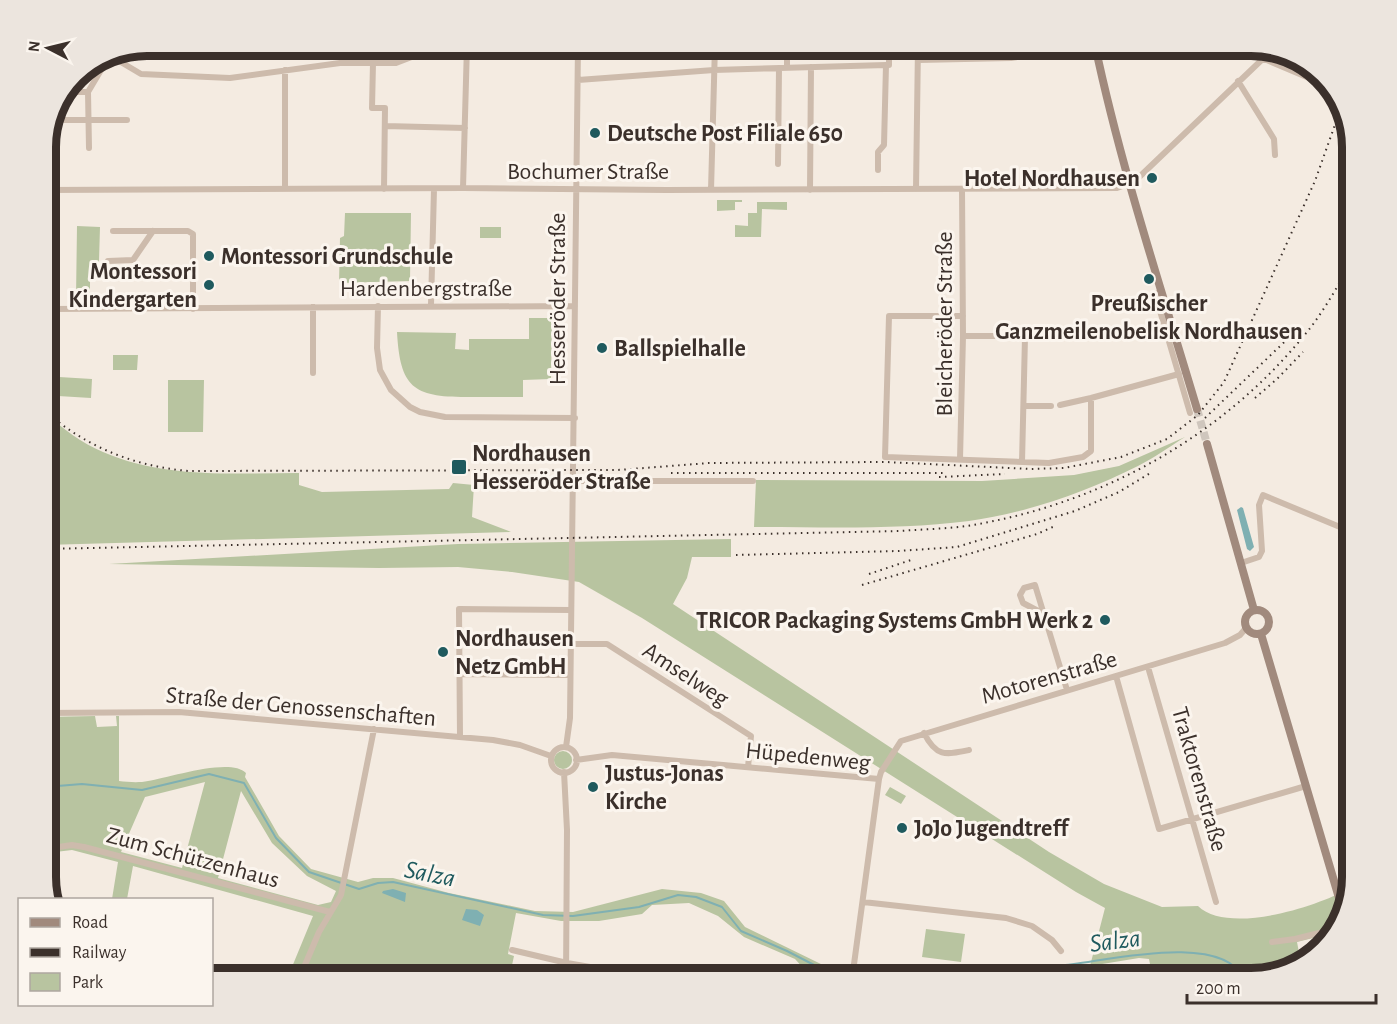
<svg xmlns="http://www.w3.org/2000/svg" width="1397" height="1024" viewBox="0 0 1397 1024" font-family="'Alegreya Sans',sans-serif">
<rect width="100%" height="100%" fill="#f4ebe1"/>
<path fill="#b8c4a0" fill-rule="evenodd" d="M 717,200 L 742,200 L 742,202 L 735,202 L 735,210 L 717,211 Z
M 757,202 L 787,202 L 787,210 L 762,209 L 761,237 L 735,237 L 735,225 L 748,226 L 748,213 L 757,213 Z
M 345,213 L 411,213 L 410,281 L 339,283 L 340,238 L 344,236 Z
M 77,226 L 100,227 L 99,261 L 90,277 L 90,298 L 76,298 Z
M 480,227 L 501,227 L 501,238 L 480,238 Z
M 529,318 L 552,318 L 551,379 L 523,380 L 523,397 C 504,397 485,397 466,397 C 413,397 400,387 397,332 L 456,333 L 455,349 L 469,350 L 469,339 L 529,339 Z
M 113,355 L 138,355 L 137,370 L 113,370 Z
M 59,377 L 92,379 L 91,398 L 58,396 Z
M 168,380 L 204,380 L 203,432 L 168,432 Z
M 45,414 C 63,428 81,443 103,452 C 165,479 233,473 299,473 L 299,485 L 322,492 L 449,489 L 453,483 L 474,485 L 472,517 L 511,532 L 45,545 Z
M 1185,437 C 1169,447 1154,458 1138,466 C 1086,492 1027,513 969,521 C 899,530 824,527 754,527 L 756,480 L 982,481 L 1074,475 L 1119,466 Z
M 731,539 L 731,557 L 692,557 L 687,578 L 673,604 L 1049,852 L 1104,884 L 1162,907 L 1198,906 C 1228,935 1316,907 1348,889 L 1333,933 L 1297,942 L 1301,963 L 1296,968 L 1250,979 L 1189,979 L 1150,964 L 1149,959 L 1139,958 L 1090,966 L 1105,908 L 1076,892 L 642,618 L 579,582 L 512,572 L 458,567 L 379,568 L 109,564 L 458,544 Z
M 95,716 L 97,727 L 117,726 L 116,716 L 119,716 L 119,781 C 128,782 139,783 148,781 C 169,778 230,757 246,773 L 245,777 L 279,836 L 311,869 L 358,882 L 373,878 L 393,878 L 449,893 L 535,911 L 573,912 L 662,889 L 701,893 L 724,901 L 745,927 L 823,965 L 833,979 L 823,979 L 819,974 L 805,970 L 795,959 L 744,937 L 718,916 L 689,903 L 652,905 L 642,914 L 599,921 L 561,921 L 516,913 L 508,954 L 514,956 L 509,979 L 287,979 L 313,916 L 133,866 L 127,899 L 112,899 L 118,862 L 72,850 L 47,853 L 45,866 L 45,717 ZM 205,782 L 182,868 L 121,852 L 145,797 ZM 241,791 L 272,843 L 307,876 L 336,891 L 331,902 L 318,905 L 218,878 Z
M554 760a9 9 0 1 1 18 0a9 9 0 1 1-18 0Z
M 890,787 L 906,796 L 901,804 L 885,795 Z
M 926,929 L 965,934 L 961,962 L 922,957 Z"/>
<path fill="#7fb0b2" d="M 1241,507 L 1243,508 L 1254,547 L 1250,551 L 1247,549 L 1237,510 Z
M 393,889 L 406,893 L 405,902 L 382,893 L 383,891 Z
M 466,909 L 477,910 L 484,915 L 480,926 L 462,920 Z"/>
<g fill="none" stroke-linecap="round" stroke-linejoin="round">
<path stroke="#7fb0b2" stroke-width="2" d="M 45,787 L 82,784 L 142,790 L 209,774 L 244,783 L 276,838 L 309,872 L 359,889 L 378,883 L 393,882 L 543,915 L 573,916 L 639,907 L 678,895 L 696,897 L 722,907 L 741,931 L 787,951 L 818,967 L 829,979
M 984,979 C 994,976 1004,971 1014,969 C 1034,966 1055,967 1074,964 C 1114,959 1224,933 1244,979"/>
<path stroke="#cfc6bd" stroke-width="8" stroke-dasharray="8 4" stroke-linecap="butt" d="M 1197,409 L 1207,444"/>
<path stroke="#cdbbac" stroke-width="6" d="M 787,45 L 787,68
M 1231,45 L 1328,86
M 114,58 L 141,74 L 230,78 L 340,63 L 396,63 L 422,53 L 432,45
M 918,60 L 1011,58 L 1095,45
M 373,63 L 372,108 L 385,108 L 384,189
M 285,70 L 285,189
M 578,80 L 714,70 L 886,65
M 1238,81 L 1274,139 L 1275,155
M 63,92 L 88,92
M 51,120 L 127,120
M 385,126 L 465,128
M 89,148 L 88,92 L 107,60
M 778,164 L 779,68
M 878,170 L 878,152 L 884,145 L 886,65 L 889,65 L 889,45
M 463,188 L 467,45
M 916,189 L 918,45
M 45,190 L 463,188 L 667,190 L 1117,188 L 1134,182 L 1270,52
M 711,190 L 715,45
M 810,190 L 811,67
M 53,191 L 52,309 L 575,306
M 113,231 L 188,231 L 193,234 L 193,309
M 108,261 L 133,260 L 153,231
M 1162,292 L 1155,294 L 1190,413
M 431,305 L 434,189
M 378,306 L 377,348 L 380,370 L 391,390 L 410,407 L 420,412 L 445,417 L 575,418
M 963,316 L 889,316 L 885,457 L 1049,463 L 1083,457 L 1091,451 L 1091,398
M 963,336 L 1046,336
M 313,373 L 313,307
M 1060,405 L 1091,398 L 1179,374
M 1024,406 L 1051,406
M 960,459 L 963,336 L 962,189
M 1022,462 L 1025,337
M 573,481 L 753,481
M 1241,563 L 1259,557 L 1262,551 L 1259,505 L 1263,495 L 1352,532
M 1044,614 L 1023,603 L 1020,595 L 1024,588 L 1035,585 L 1067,690
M 570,644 L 607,644 L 751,736 L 748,767
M 1148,667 L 1216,902
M 460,674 L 570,675
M 1116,676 L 1159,829 L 1306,786
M 45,713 L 179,712 L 493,740 L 520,745 L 551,756
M 924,733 C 936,757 945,755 969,750
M 460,737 L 459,609 L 571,610
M 566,747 L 570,718 L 578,45
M551 760a13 13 0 1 1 26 0a13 13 0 1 1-26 0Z
M 576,760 L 612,755 L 879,779
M 564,772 L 567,830 L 566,979
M 45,849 L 72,845 L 84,847 L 330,912
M 863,902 L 1006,918 L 1032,926 L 1052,940 L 1061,951
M 1272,942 L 1295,939 L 1335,929
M 512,950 L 567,963 L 659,979
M 299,979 L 319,932 L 341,895 L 374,729
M 852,979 L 879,779 L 881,772 L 901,741 L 1225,643 L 1240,635 L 1246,628
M 1072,979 C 1108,973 1145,962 1180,979"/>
<path stroke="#a18a7d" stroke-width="8" d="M 1095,45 C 1121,168 1161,288 1197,409
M 1207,444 L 1254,610
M1245 622a12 12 0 1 1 24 0a12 12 0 1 1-24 0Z
M 1261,634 L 1342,908"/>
<path stroke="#3b302b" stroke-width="2" stroke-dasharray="1.5 4.5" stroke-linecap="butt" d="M 1255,398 L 1277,379 L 1303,352
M 45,411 C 86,447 134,466 188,471 L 618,470 L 709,463 L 886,462 L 1031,469 L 1064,468 L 1121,457 L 1167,439 L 1198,415 L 1224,382 L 1315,181 L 1342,105
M 1205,418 L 1300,327
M 671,473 L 947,473
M 939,477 L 1005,474
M 45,549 L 900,531 C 924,529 949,529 973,525 C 1106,502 1227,434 1311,327 C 1326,307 1339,284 1352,261
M 736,555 L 898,551 L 957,547 L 1075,511 L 1119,492 L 1152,472
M 869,574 L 911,560
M 862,585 L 1037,534 L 1055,526"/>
</g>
<g fill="#1f5a5e" stroke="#fbf5ee" stroke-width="2">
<circle cx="595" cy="133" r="6"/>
<circle cx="1152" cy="178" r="6"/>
<circle cx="209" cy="256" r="6"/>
<circle cx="1149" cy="279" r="6"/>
<circle cx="209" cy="285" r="6"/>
<circle cx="602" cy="348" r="6"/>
<rect x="451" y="459" width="16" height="16" rx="3"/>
<circle cx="1105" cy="620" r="6"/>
<circle cx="443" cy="652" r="6"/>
<circle cx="593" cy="787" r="6"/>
<circle cx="902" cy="828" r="6"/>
</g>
<g text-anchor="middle" stroke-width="6" stroke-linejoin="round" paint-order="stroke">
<g font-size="24" font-weight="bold" fill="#3b302b" stroke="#fbf5ee" text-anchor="start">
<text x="607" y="141">Deutsche Post Filiale 650</text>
<text x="1140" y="186" text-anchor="end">Hotel Nordhausen</text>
<text x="221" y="264">Montessori Grundschule</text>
<text x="197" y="279" text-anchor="end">Montessori<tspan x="197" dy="28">Kindergarten</tspan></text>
<text x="1149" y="311" text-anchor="middle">Preußischer<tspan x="1149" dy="28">Ganzmeilenobelisk Nordhausen</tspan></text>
<text x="614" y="356">Ballspielhalle</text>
<text x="472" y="461">Nordhausen<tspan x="472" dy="28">Hesseröder Straße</tspan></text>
<text x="1093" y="628" text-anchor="end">TRICOR Packaging Systems GmbH Werk 2</text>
<text x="455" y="646">Nordhausen<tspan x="455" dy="28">Netz GmbH</tspan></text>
<text x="605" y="781">Justus-Jonas<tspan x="605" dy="28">Kirche</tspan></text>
<text x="914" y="836">JoJo Jugendtreff</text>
</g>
<g font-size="24" fill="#3b302b" stroke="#fbf5ee">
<text x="588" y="179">Bochumer Straße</text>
<text x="426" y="296">Hardenbergstraße</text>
<text transform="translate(557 299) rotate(-90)" y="8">Hesseröder Straße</text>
<text transform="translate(944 324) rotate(-90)" y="8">Bleicheröder Straße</text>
<text transform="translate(686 674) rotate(33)" y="8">Amselweg</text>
<text transform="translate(1049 677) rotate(-16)" y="8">Motorenstraße</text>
<text transform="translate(301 706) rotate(5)" y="8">Straße der Genossenschaften</text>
<text transform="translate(808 756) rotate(6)" y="8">Hüpedenweg</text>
<text transform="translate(1200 779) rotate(74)" y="8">Traktorenstraße</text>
<text transform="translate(193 857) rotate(15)" y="8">Zum Schützenhaus</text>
</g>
<g font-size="26" font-style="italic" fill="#1f5a5e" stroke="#fbf5ee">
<text transform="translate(430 873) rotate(11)" y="9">Salza</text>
<text transform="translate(1115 940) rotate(-7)" y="9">Salza</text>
</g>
</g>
<path d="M0 0H1397V1024H0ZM147 56H1251A91 91 0 0 1 1342 147V877A91 91 0 0 1 1251 968H147A91 91 0 0 1 56 877V147A91 91 0 0 1 147 56Z" fill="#ece5de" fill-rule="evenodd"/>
<path fill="none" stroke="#3b302b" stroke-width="8" d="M147 56H1251A91 91 0 0 1 1342 147V877A91 91 0 0 1 1251 968H147A91 91 0 0 1 56 877V147A91 91 0 0 1 147 56Z"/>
<rect x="18" y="898" width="195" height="108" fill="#fbf5ee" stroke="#aea6a0" stroke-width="1.5"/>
<rect x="30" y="918" width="30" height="9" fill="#a18a7d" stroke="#aea6a0" stroke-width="1.5"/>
<text x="72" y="928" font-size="18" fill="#3b302b">Road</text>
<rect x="30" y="948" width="30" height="9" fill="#3b302b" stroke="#aea6a0" stroke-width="1.5"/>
<text x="72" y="958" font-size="18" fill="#3b302b">Railway</text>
<rect x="30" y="973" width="30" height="18" fill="#b8c4a0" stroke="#aea6a0" stroke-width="1.5"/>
<text x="72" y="988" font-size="18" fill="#3b302b">Park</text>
<g transform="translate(48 48) rotate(277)" stroke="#fbf5ee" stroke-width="4.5" paint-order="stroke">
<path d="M0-4.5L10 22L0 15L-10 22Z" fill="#3b302b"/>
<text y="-9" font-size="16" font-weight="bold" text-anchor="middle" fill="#3b302b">N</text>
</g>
<path d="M1187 994v9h189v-9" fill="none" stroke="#3b302b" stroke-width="3"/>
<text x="1196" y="994" font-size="18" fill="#3b302b" stroke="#fbf5ee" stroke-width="4.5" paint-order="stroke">200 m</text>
</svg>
